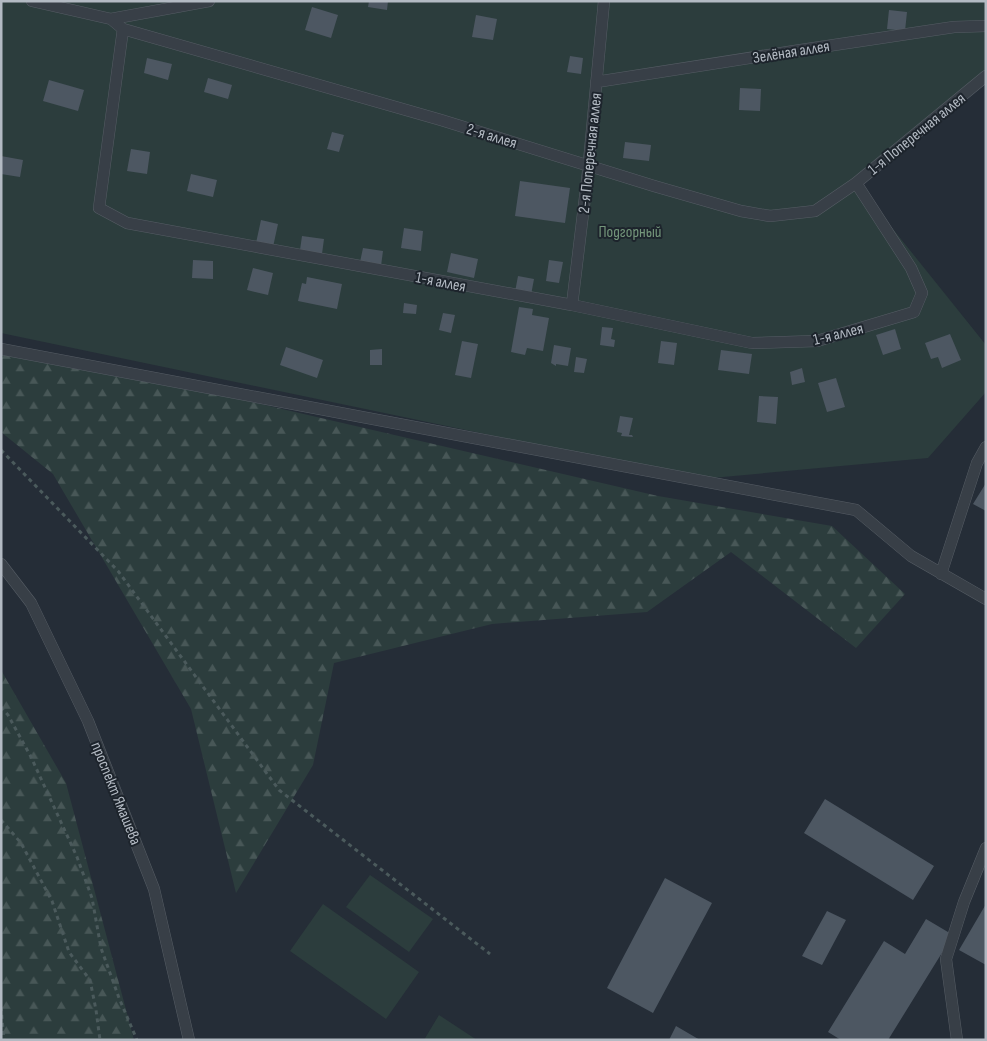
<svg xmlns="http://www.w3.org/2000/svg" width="987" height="1041" viewBox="0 0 987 1041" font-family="'Sofia Sans Condensed',sans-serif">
<defs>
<pattern id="forest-firs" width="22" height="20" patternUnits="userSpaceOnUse" patternTransform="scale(1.25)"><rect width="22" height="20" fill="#2c3d3d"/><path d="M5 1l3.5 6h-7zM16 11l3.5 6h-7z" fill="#485757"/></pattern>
</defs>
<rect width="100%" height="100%" fill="#252d37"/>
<path fill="#2c3d3d" d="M 1,1 L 986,1 L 986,75 L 856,183 L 986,345 L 986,392 L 928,458 L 701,479 L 1,333 Z
M 370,875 L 433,919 L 409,952 L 346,907 Z
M 323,904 L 419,972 L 386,1019 L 290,951 Z
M 439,1015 L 477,1040 L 424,1040 Z"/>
<path fill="url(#forest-firs)" d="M 1,344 L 658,496 L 832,526 L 905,594 L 856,648 L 731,552 L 647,612 L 492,624 L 334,663 L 313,765 L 236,893 L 191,709 L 53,474 L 1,432 Z
M 1,670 L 66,783 L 134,1040 L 1,1040 Z"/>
<path fill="#4d5762" d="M 369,1 L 388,1 L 387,10 L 368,7 Z
M 312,7 L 338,15 L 331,38 L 305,30 Z
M 889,10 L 907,12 L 905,31 L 887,29 Z
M 476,15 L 497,19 L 493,40 L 472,37 Z
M 570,56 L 583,58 L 581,74 L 567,72 Z
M 147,58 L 172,64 L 168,80 L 144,73 Z
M 208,78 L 232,85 L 228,99 L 204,92 Z
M 49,80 L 84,90 L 78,111 L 43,101 Z
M 740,88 L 761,89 L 760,111 L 739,110 Z
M 332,132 L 344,135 L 339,152 L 327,149 Z
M 625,142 L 651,145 L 649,161 L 623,158 Z
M 131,149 L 150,152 L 147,174 L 127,171 Z
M 1,156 L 23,160 L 20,177 L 1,174 Z
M 191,174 L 217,180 L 213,197 L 187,191 Z
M 520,181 L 570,188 L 565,223 L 515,216 Z
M 261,220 L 278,224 L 273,247 L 256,243 Z
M 404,228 L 423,231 L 421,251 L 401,248 Z
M 302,236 L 324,239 L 322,254 L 300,250 Z
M 363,248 L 383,251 L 381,266 L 360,262 Z
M 451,253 L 478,259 L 474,278 L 447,272 Z
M 193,260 L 213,261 L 213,279 L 192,278 Z
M 549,260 L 563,262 L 559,283 L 546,281 Z
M 253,268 L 273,273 L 268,295 L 247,290 Z
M 518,276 L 534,279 L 531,295 L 515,292 Z
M 307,277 L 342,284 L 337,309 L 298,301 L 302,283 L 306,284 Z
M 404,303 L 417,305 L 416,314 L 403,313 Z
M 519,307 L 533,309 L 532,315 L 549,318 L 543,351 L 527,348 L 525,355 L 511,352 Z
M 443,313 L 455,315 L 451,333 L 439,330 Z
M 602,327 L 613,328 L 611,339 L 615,340 L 614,347 L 600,345 Z
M 895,329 L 901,349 L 883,355 L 876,335 Z
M 950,334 L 961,360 L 942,368 L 938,357 L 931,359 L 925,343 Z
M 462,341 L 478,344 L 471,378 L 455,375 Z
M 661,341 L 677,343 L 674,365 L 658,363 Z
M 554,345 L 571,348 L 568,366 L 556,364 L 556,366 L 551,363 Z
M 286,347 L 323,360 L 317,378 L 280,365 Z
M 382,349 L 382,365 L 370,365 L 370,350 Z
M 721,350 L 752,354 L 749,374 L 718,370 Z
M 576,357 L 587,359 L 584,373 L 574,372 Z
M 802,368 L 805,382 L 792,385 L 790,372 Z
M 836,378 L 845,407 L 827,412 L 818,383 Z
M 759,396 L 778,397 L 776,424 L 757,422 Z
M 620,416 L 633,418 L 629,435 L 632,435 L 633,437 L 621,436 L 622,433 L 617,432 Z
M 986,483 L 986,511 L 973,504 Z
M 825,799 L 934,866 L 913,900 L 804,833 Z
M 665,878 L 712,903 L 653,1013 L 607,988 Z
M 986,904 L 986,965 L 959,950 Z
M 827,911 L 846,920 L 822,965 L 802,956 Z
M 926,919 L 953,935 L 888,1040 L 841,1040 L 828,1032 L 884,941 L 905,954 Z
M 676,1026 L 700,1040 L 669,1040 Z"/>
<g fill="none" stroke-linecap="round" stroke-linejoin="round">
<g stroke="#565d65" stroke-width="12">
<path id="service" d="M 32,1 L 111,19 L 209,1
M 111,19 L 123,29 L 441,120 L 654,186 L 741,211 L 770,216 L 815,211 L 856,183
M 123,29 L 99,208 L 127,223 L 572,305 L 752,343 L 817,341 L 914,312 L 922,293 L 911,268 L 856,183 L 986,76
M 596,82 L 794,51 L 954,27 L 986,26
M 572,305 L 588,172 L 604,1
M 1,349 L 856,510 L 911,556 L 986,599
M 1,564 L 31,603 L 88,721 L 154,889 L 189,1040
M 941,574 L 977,463 L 986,447
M 957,1040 L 946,959 L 964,902 L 986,848"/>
</g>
<path stroke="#4b5a5c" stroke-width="3" stroke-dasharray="4 4" stroke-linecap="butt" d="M 1,450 L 118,571 L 279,790 L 490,954
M 1,707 L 8,715 L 31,757 L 77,857 L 92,898 L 101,948 L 119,998 L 137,1040
M 1,820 L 21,843 L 52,901 L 69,952 L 90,980 L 96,1010 L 100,1040
M 1,1007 L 4,1040"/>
<use href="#service" stroke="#383f47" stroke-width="11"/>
</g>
<g text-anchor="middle" stroke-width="4" stroke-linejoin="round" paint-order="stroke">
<g font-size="16" fill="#b3bac3" stroke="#1d242c">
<text transform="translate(791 51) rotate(-9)" y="6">Зелёная аллея</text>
<text transform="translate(916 133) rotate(-39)" y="6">1-я Поперечная аллея</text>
<text transform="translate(492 135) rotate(17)" y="6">2-я аллея</text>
<text transform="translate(589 153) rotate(-84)" y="6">2-я Поперечная аллея</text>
<text transform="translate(441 281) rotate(11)" y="6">1-я аллея</text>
<text transform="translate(838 333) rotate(-14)" y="6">1-я аллея</text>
<text transform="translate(117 793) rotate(68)" y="6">проспект Ямашева</text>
</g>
<g font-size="16" fill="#74967b" stroke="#1d242c">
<text x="630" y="237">Подгорный</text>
</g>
</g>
<rect width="987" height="1041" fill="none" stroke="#b3bac3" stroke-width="5"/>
</svg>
